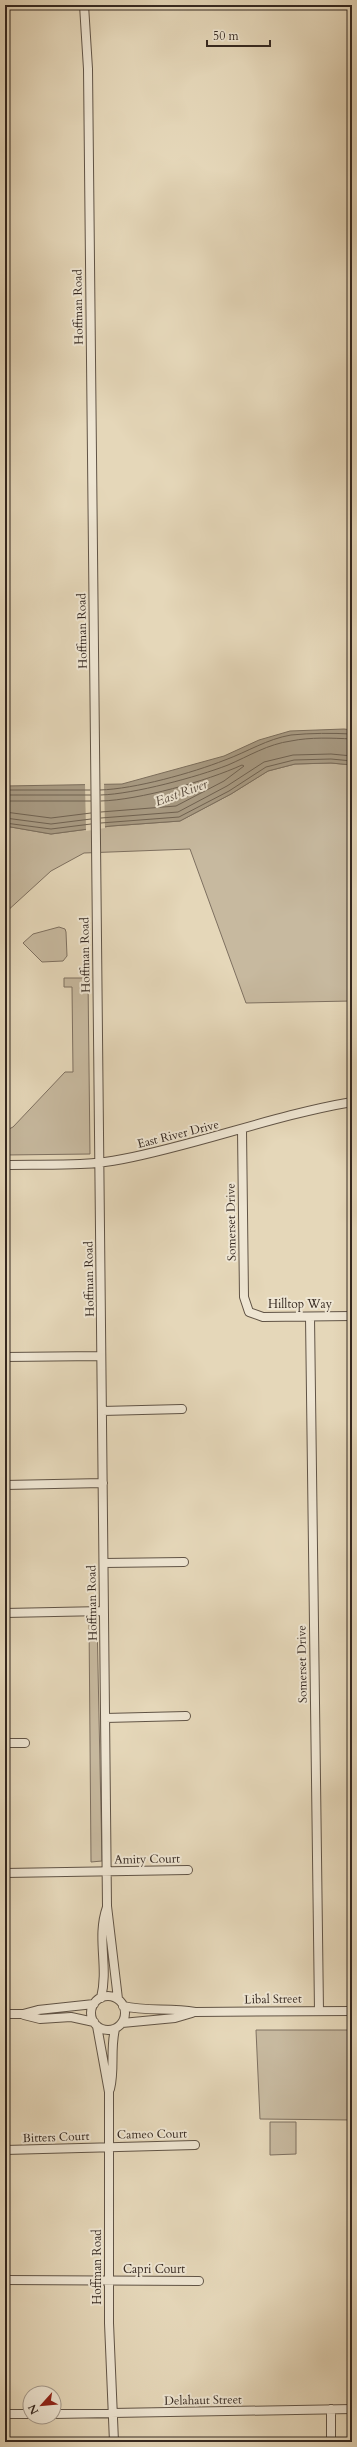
<svg xmlns="http://www.w3.org/2000/svg" width="357" height="2447" viewBox="0 0 357 2447" font-family="Cardo,serif">
<rect width="100%" height="100%" fill="#e5d7b9"/>
<filter id="stains"><feTurbulence type="fractalNoise" baseFrequency=".005" numOctaves="4"/><feColorMatrix values="0 0 0 0 .2 0 0 0 0 .09 0 0 0 0 .02 0 0 0 .5 -.17"/></filter>
<radialGradient id="worn" r=".72"><stop offset=".6" stop-color="#630" stop-opacity="0"/><stop offset="1" stop-color="#630" stop-opacity=".3"/></radialGradient>
<path fill="#c7b99f" stroke="#7e7060" d="M 331,763 L 352,765 L 352,1001 L 246,1003 L 190,849 L 84,853 L 51,871 L 5,913 L 5,826 L 51,834 L 111,826 L 180,821 L 231,794 L 268,771 L 295,764 Z
M 59,927 L 65,929 L 66,932 L 67,956 L 63,961 L 42,962 L 23,943 L 33,934 Z
M 64,978 L 88,978 L 90,1154 L 5,1155 L 5,1131 L 13,1127 L 65,1072 L 73,1072 L 72,987 L 64,987 Z
M 89,1618 L 97,1620 L 102,1861 L 91,1862 Z
M 256,2030 L 352,2030 L 352,2120 L 260,2119 Z
M 270,2122 L 296,2122 L 296,2154 L 270,2155 Z"/>
<path fill="#a99c85" stroke="#7b6e5d" d="M 344,729 L 352,730 L 352,765 L 331,763 L 295,764 L 268,771 L 231,794 L 180,821 L 111,826 L 51,834 L 5,826 L 5,786 L 122,784 L 224,756 L 259,740 L 290,731 Z"/>
<path fill="#e5d7b9" d="M 104,783 L 105,828 L 86,831 L 85,784 Z"/>
<g fill="none" stroke-linecap="round" stroke-linejoin="round">
<path stroke="#6f6252" stroke-width="1" d="M 5,790 L 90,790
M 100,790 C 135,789 192,773 225,760 C 247,752 267,739 291,735 C 311,733 332,733 352,734
M 5,795 L 91,795
M 101,795 C 134,794 197,777 228,765 C 249,756 268,744 291,741 C 310,737 332,738 352,739
M 5,801 L 91,801
M 101,801 C 139,800 207,781 242,765 L 244,766 L 224,781 L 176,806 L 101,812
M 5,812 L 51,818 L 91,813
M 5,818 L 51,824 L 91,819
M 101,818 L 178,812 L 227,786 L 264,762 L 293,755 L 331,754 L 352,756
M 5,823 L 51,829 L 91,824
M 101,823 L 179,817 L 229,791 L 266,767 L 294,760 L 331,759 L 352,761"/>
<g stroke="#615446" stroke-width="10">
<path id="minor" d="M 84,5 L 88,69 L 107,1906 L 118,1999
M 242,1130 L 244,1297 L 249,1312 L 263,1317 L 352,1316
M 5,1165 C 44,1164 85,1167 123,1159 C 200,1144 275,1115 352,1102
M 310,1317 L 319,2011
M 5,1357 L 101,1356
M 102,1411 L 182,1409
M 5,1485 L 103,1483
M 104,1563 L 184,1562
M 5,1613 L 104,1611
M 105,1718 L 186,1716
M 5,1743 L 25,1743
M 5,1873 L 188,1870
M91 2013a17 17 0 1 1 34 0a17 17 0 1 1-34 0Z
M 101,1998 C 109,1966 96,1938 107,1907
M 123,2006 C 147,2012 170,2007 195,2012 L 352,2011
M 5,2014 L 23,2014 L 38,2010 L 94,2004
M 24,2015 L 40,2019 L 71,2017 L 94,2022
M 122,2023 L 175,2018 L 192,2013
M 97,2026 L 109,2092 L 109,2323 L 114,2442
M 110,2089 C 115,2069 110,2050 115,2029
M 5,2150 L 195,2145
M 5,2280 L 199,2281
M 331,2409 L 331,2442
M 5,2414 L 30,2414
M 54,2414 L 352,2409"/>
</g>
<use href="#minor" stroke="#eee5d2" stroke-width="8"/>
</g>
<g text-anchor="middle" stroke-width="4" stroke-linejoin="round" paint-order="stroke">
<g font-size="12" fill="#352820" stroke="#eee5d2">
<text transform="translate(78 307) rotate(-91)" y="4">Hoffman Road</text>
<text transform="translate(82 631) rotate(-91)" y="4">Hoffman Road</text>
<text transform="translate(85 955) rotate(-91)" y="4">Hoffman Road</text>
<text transform="translate(178 1134) rotate(-14)" y="4">East River Drive</text>
<text transform="translate(231 1222) rotate(-91)" y="4">Somerset Drive</text>
<text transform="translate(89 1279) rotate(-91)" y="4">Hoffman Road</text>
<text x="300" y="1308">Hilltop Way</text>
<text transform="translate(92 1603) rotate(-91)" y="4">Hoffman Road</text>
<text transform="translate(302 1664) rotate(-91)" y="4">Somerset Drive</text>
<text transform="translate(147 1859) rotate(-1)" y="4">Amity Court</text>
<text transform="translate(273 1999) rotate(-1)" y="4">Libal Street</text>
<text transform="translate(152 2134) rotate(-1)" y="4">Cameo Court</text>
<text transform="translate(56 2137) rotate(-2)" y="4">Bitters Court</text>
<text transform="translate(97 2267) rotate(-90)" y="4">Hoffman Road</text>
<text x="154" y="2273">Capri Court</text>
<text transform="translate(203 2400) rotate(-1)" y="4">Delahaut Street</text>
</g>
<g font-size="13" font-style="italic" fill="#584b3e" stroke="#eee5d2">
<text transform="translate(181 792) rotate(-20)" y="5">East River</text>
</g>
</g>
<rect width="357" height="2447" fill="none" stroke="#e5d7b9" stroke-width="20"/>
<rect x="6" y="6" width="345" height="2435" fill="none" stroke="#352820" stroke-width="2"/>
<rect x="10" y="10" width="337" height="2427" fill="none" stroke="#352820"/>
<g transform="translate(42 2405) rotate(243)"><circle r="19" fill="#eee5d2" stroke="#a4998b"/>
<path d="M0-3L7 15L0 10L-7 15Z" fill="#8f2418"/>
<text y="-6" font-size="11" font-weight="bold" text-anchor="middle" fill="#352820">N</text>
</g>
<path d="M207 40v6h63v-6" fill="none" stroke="#352820" stroke-width="2"/>
<text x="213" y="40" font-size="12" fill="#352820" stroke="#eee5d2" stroke-width="3" paint-order="stroke">50 m</text>
<rect width="100%" height="100%" filter="url(#stains)"/>
<rect width="100%" height="100%" fill="url(#worn)"/>
</svg>
